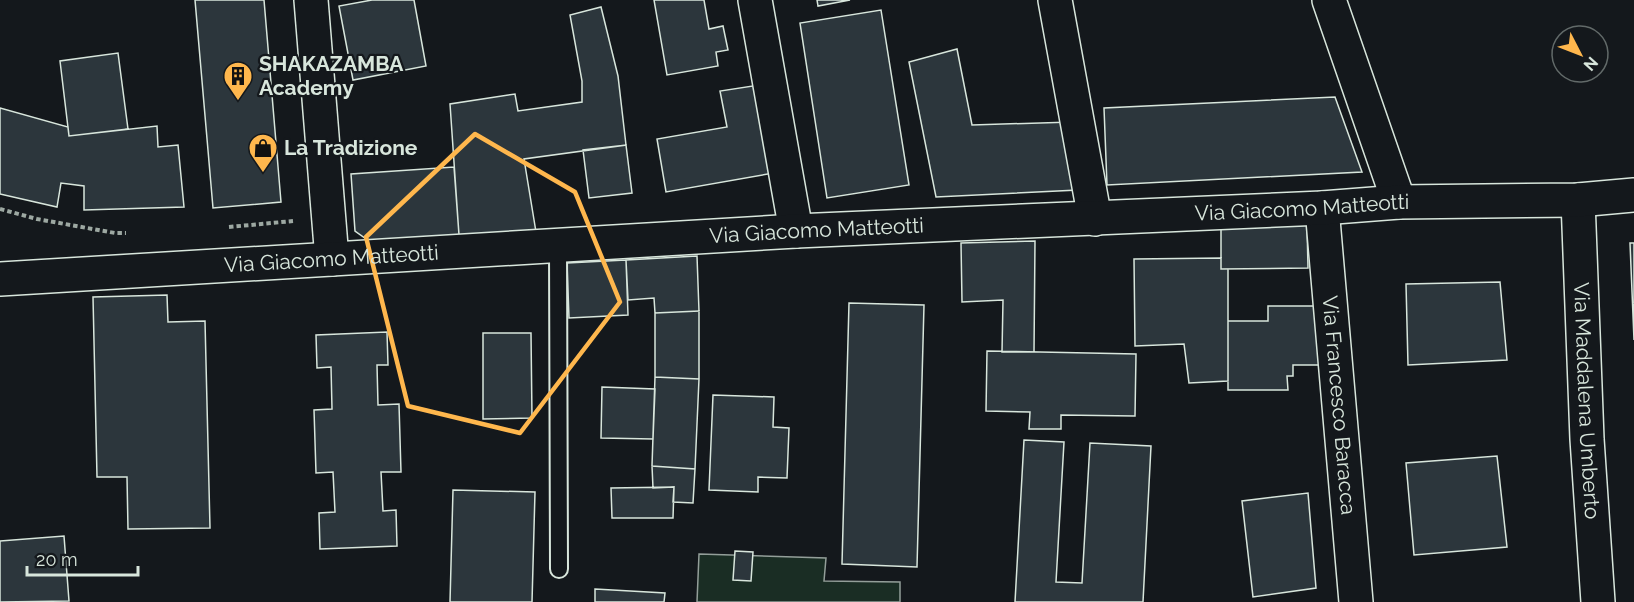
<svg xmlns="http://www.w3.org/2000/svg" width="1634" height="602" viewBox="0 0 1634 602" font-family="Raleway,sans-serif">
<rect width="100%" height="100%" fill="#14181c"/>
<path fill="#1a2d24" stroke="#939e99" stroke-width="1.5" d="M 699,554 L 826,558 L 824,581 L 900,582 L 900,602 L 697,602 Z"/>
<path fill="#2c363c" stroke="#d8e6dc" stroke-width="1.5" d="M 195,0 L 264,0 L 281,202 L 213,208 Z
M 372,0 L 414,0 L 426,66 L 353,80 L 339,6 Z
M 654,0 L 704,0 L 709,29 L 723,26 L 728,50 L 716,52 L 718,66 L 667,75 Z
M 817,0 L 850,0 L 818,6 Z
M 601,7 L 618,76 L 626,145 L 524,159 L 536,232 L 459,235 L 450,104 L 515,94 L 518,111 L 582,102 L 582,81 L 570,15 Z
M 881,10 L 909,185 L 827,198 L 800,23 Z
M 957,49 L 972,125 L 1072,122 L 1078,190 L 936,197 L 909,62 Z
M 118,53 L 128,129 L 69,136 L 60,61 Z
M 759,85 L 774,173 L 666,192 L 657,139 L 727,127 L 720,91 Z
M 1335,97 L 1362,172 L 1107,185 L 1104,108 Z
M 0,108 L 68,127 L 69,136 L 157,126 L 158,147 L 178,145 L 184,207 L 84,210 L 84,186 L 61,183 L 57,207 L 0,194 Z
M 626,145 L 632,193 L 589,198 L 583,150 Z
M 454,167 L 459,235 L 369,241 L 355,231 L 351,174 Z
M 1307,224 L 1308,268 L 1221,269 L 1221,225 Z
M 1035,241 L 1034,352 L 1002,352 L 1003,300 L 962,302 L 961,243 Z
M 1630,243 L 1634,243 L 1634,340 Z
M 697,256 L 699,311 L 655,313 L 654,298 L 628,300 L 626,260 Z
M 1221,258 L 1221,269 L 1228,269 L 1228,381 L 1189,383 L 1184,344 L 1135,346 L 1134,259 Z
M 626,260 L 628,315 L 569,318 L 567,263 Z
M 1500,282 L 1507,360 L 1408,365 L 1406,284 Z
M 167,295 L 168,322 L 205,321 L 210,528 L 128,529 L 127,477 L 97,477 L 93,297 Z
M 849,303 L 924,305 L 917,567 L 842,564 Z
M 1268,306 L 1319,306 L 1319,365 L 1293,365 L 1293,376 L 1287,376 L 1288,390 L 1228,390 L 1228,321 L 1268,321 Z
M 699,311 L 699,379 L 655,377 L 655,313 Z
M 387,332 L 388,365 L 377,365 L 378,405 L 399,404 L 401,472 L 381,472 L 383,511 L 396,510 L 397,546 L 320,549 L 319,513 L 335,512 L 333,472 L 316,473 L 314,410 L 332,409 L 331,367 L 317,368 L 316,335 Z
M 483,333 L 531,333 L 532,418 L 483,419 Z
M 987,351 L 1136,354 L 1135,416 L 1061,415 L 1061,429 L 1029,429 L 1030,412 L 986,411 Z
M 655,377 L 699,379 L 695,469 L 652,466 Z
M 602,387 L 655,389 L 653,439 L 601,438 Z
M 713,395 L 774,397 L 773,427 L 789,428 L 787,478 L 758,477 L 758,492 L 709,490 Z
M 1024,440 L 1064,442 L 1056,582 L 1082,583 L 1090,443 L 1151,446 L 1143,602 L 1015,602 Z
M 1497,456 L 1507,547 L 1414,555 L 1406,463 Z
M 652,466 L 695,469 L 693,503 L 673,502 L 674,487 L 653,488 Z
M 674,487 L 673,518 L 612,518 L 611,488 Z
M 453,490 L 535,492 L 532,602 L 450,602 Z
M 1308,493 L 1316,588 L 1253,597 L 1242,501 Z
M 64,536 L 69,601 L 0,602 L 0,541 Z
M 735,551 L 753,552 L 751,581 L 733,580 Z
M 595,589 L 665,593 L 664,602 L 595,602 Z"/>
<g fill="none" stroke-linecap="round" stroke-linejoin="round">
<g stroke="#d8e6dc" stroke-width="20">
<path id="service" d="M 558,246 L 559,569"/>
</g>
<g stroke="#d8e6dc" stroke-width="36">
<g id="minor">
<path d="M 311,0 L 332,259"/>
<path d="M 755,0 L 796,231"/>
<path d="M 1055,0 L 1095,219"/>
<path d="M 1329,0 L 1399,202"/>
<path id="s1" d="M 1578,200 L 1587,439 L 1598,602"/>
<path id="s2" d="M 1322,208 L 1356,602"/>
<path id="s3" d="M 0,279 L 796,231 L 1322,208 L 1399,202 L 1578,200 L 1634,195"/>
</g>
</g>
<path stroke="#9da8a2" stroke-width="4" stroke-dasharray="4.5 3" stroke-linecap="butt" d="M 0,209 L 37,219 L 115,233 L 126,233
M 229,227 L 293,221"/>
<use href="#service" stroke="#14181c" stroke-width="16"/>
<use href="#minor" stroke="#14181c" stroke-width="33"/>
</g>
<path fill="none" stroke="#ffb74d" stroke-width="4.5" stroke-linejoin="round" d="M 475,134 L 575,192 L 620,302 L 520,433 L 408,406 L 366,237 Z"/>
<defs>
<g id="building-pin" transform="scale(1.5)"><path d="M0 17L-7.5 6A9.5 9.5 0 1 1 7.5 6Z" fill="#ffb74d" stroke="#14181c"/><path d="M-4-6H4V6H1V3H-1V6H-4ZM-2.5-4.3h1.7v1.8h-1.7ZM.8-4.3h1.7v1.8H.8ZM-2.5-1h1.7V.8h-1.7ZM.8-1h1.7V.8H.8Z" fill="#111"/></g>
<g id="shop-pin" transform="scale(1.5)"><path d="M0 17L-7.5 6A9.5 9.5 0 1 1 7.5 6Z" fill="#ffb74d" stroke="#14181c"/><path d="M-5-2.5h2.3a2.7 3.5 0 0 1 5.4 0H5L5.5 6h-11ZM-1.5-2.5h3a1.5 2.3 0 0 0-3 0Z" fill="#111"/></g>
</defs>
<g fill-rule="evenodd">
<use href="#building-pin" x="238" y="76"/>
<use href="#shop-pin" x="263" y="148"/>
</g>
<g text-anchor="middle" stroke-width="4.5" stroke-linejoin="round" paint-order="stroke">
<g font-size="21" font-weight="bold" fill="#d8e6dc" stroke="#14181c" text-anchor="start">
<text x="259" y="71">SHAKAZAMBA<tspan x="259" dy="24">Academy</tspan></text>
<text x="284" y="155">La Tradizione</text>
</g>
<g font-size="21" fill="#d8e6dc" stroke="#14181c">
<text dy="7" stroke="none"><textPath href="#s3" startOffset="1304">Via Giacomo Matteotti</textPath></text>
<text dy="7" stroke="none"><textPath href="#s3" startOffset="818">Via Giacomo Matteotti</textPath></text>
<text dy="7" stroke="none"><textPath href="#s3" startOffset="332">Via Giacomo Matteotti</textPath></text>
<text dy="7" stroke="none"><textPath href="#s1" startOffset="201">Via Maddalena Umberto</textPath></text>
<text dy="7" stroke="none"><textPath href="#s2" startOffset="198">Via Francesco Baracca</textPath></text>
</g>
</g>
<g transform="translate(1580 54) rotate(132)"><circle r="28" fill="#14181c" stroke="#626a69" stroke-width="1.5"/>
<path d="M0-4.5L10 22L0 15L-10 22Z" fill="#ffb74d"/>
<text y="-9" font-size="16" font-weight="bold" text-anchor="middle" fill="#d8e6dc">N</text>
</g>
<path d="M27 566v9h111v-9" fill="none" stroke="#d8e6dc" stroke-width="3"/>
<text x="36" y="566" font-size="18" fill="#d8e6dc" stroke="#14181c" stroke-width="4.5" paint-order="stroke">20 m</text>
</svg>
